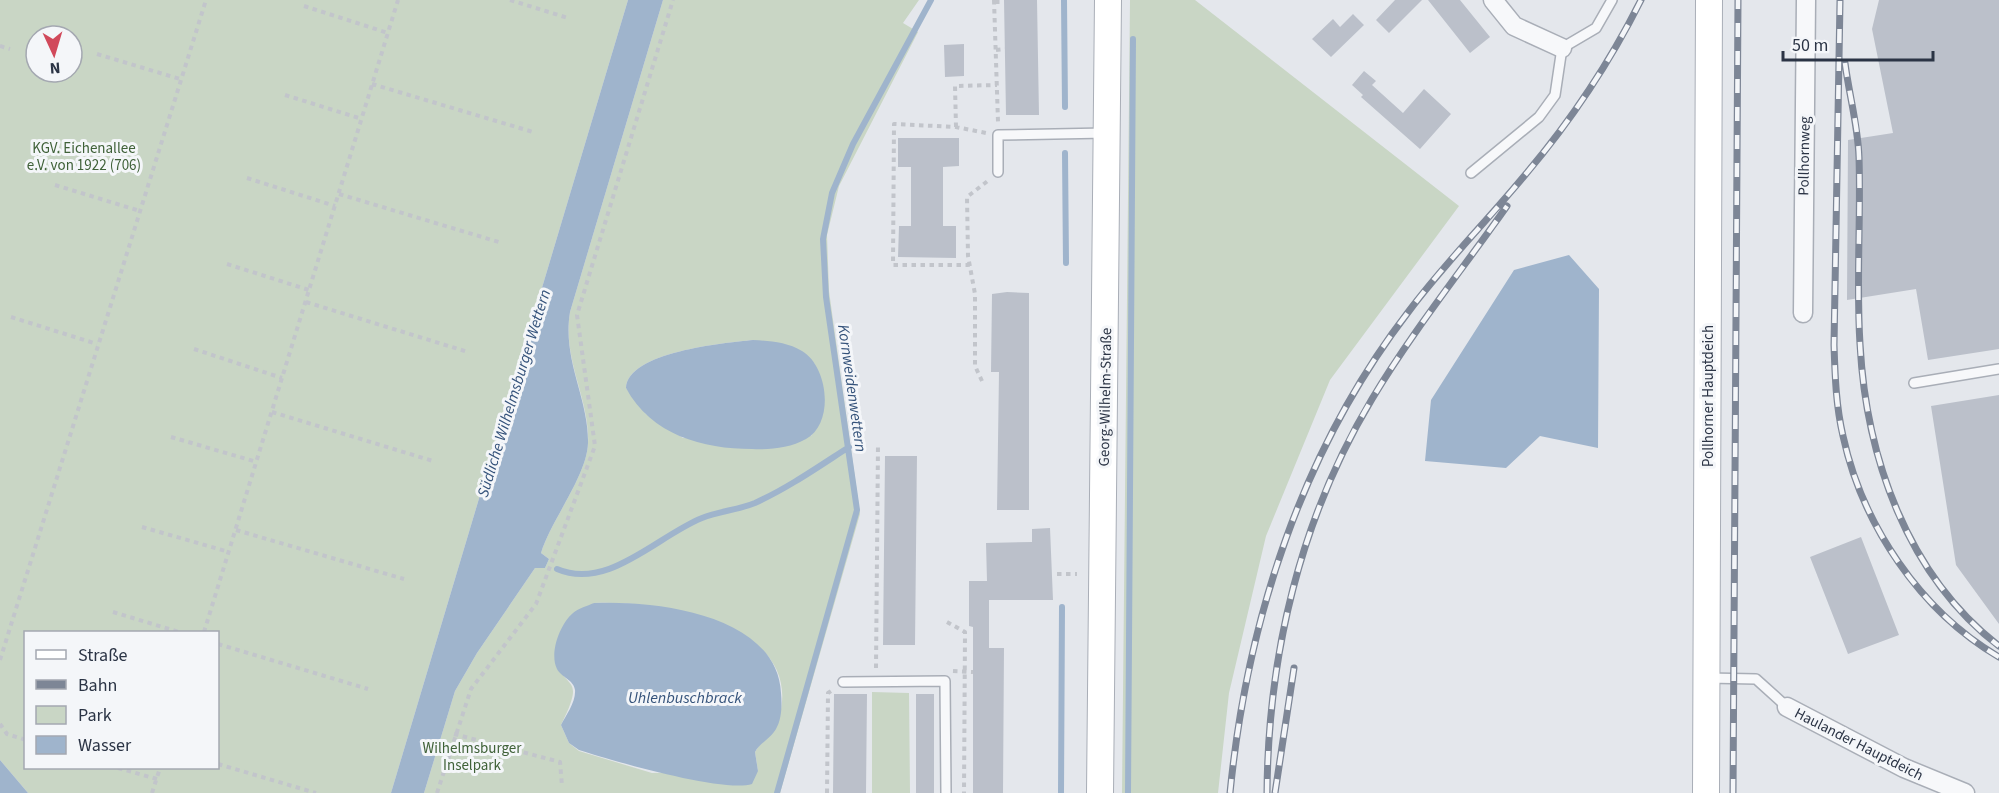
<svg xmlns="http://www.w3.org/2000/svg" width="1999" height="793" viewBox="0 0 1999 793" font-family="'Source Sans 3',sans-serif">
<rect width="100%" height="100%" fill="#e4e7ec"/>
<path fill="#c9d6c5" fill-rule="evenodd" d="M 0,0 L 628,0 L 391,793 L 28,793 L 0,760 ZM 36,36 L 72,36 L 72,72 L 36,72 ZM 26,632 L 218,632 L 218,768 L 26,768 Z
M 663,0 L 919,0 L 903,23 L 918,32 L 839,186 L 827,235 L 829,291 L 860,514 L 780,793 L 424,793 L 455,691 L 477,653 L 535,568 L 545,568 L 549,559 L 541,553 C 551,520 587,476 588,443 C 590,399 562,360 570,312 ZM 753,340 L 814,363 C 825,388 827,413 811,436 L 683,438 L 646,414 L 626,388 C 628,352 723,343 753,340 ZM 594,603 C 657,600 802,622 780,714 C 777,729 762,740 755,752 L 758,771 L 652,773 L 579,751 L 569,743 L 561,725 C 589,669 560,695 555,651 Z
M 1130,0 L 1195,0 L 1459,206 L 1330,380 L 1266,536 L 1229,693 L 1218,793 L 1122,793 Z
M 872,692 L 909,693 L 910,793 L 872,793 Z"/>
<path fill="#9fb4cc" d="M 628,0 L 663,0 L 570,312 C 562,360 589,399 588,443 C 587,476 551,520 541,553 L 549,559 L 545,568 L 535,568 L 477,653 L 455,691 L 424,793 L 391,793 Z
M 1569,255 L 1599,289 L 1598,448 L 1540,436 L 1506,468 L 1425,461 L 1431,400 L 1514,270 Z
M 753,340 C 769,341 787,342 802,351 C 828,366 835,423 806,439 C 790,448 769,450 752,449 C 703,449 651,435 626,388 C 628,352 723,343 753,340 Z
M 594,603 C 655,600 777,614 781,693 C 782,704 782,719 776,729 C 771,738 760,743 755,752 L 758,771 L 752,784 C 724,793 613,761 579,750 L 569,743 L 561,725 C 566,715 576,702 575,690 C 574,680 561,677 557,669 C 549,653 560,624 573,613 C 579,608 587,606 594,603 Z
M 0,760 L 28,793 L 0,793 Z"/>
<g fill="none" stroke-linecap="round" stroke-linejoin="round">
<path stroke="#9fb4cc" stroke-width="6" d="M 1064,0 L 1065,107
M 1065,153 L 1066,263
M 557,569 C 608,591 657,536 702,518 C 719,511 738,510 755,503 C 788,488 818,467 849,447
M 777,793 L 857,510 L 826,297 L 823,239 L 832,193 L 853,144 L 931,0
M 1061,793 L 1062,607
M 1128,793 L 1133,39"/>
</g>
<path fill="#bbc0ca" d="M 1004,0 L 1037,0 L 1039,115 L 1006,115 Z
M 1395,0 L 1422,0 L 1389,33 L 1376,20 Z
M 1428,0 L 1460,0 L 1490,37 L 1470,53 Z
M 1879,0 L 1999,0 L 1999,349 L 1928,360 L 1916,289 L 1847,300 L 1848,140 L 1893,133 L 1872,29 Z
M 1353,14 L 1364,25 L 1331,57 L 1312,39 L 1333,19 L 1340,27 Z
M 964,44 L 964,76 L 945,77 L 944,45 Z
M 1364,71 L 1376,81 L 1372,85 L 1403,113 L 1424,89 L 1451,114 L 1420,149 L 1361,97 L 1363,95 L 1352,85 Z
M 898,138 L 959,138 L 959,166 L 943,167 L 943,226 L 956,226 L 956,258 L 898,257 L 899,226 L 911,226 L 911,167 L 898,167 Z
M 1007,292 L 1029,293 L 1029,510 L 997,510 L 999,372 L 991,372 L 992,294 Z
M 1999,395 L 1999,624 L 1956,565 L 1931,406 Z
M 885,456 L 917,456 L 915,645 L 883,645 Z
M 1050,528 L 1053,600 L 989,600 L 989,648 L 1004,648 L 1003,793 L 973,793 L 973,627 L 969,626 L 969,581 L 987,581 L 986,543 L 1032,542 L 1032,529 Z
M 1861,537 L 1899,635 L 1848,654 L 1810,557 Z
M 834,694 L 867,694 L 866,793 L 833,793 Z
M 916,694 L 934,694 L 934,793 L 916,793 Z"/>
<g fill="none" stroke-linecap="round" stroke-linejoin="round">
<g stroke="#a9aeb7" stroke-width="12">
<path id="service" d="M 998,172 L 998,135 L 1106,133
M 1471,173 L 1539,117 L 1555,95 L 1562,48 L 1596,28 L 1612,0
M 1914,383 L 1999,369
M 1708,678 L 1756,679 L 1787,707
M 843,682 L 945,681 L 946,793"/>
</g>
<g stroke="#a9aeb7" stroke-width="21">
<path id="minor" d="M 1493,0 L 1514,26 L 1562,48
M 1803,313 L 1806,0
M 1787,707 L 1904,768 L 1965,793"/>
</g>
<g stroke="#a9aeb7" stroke-width="28">
<path id="secondary" d="M 1100,793 L 1108,0
M 1706,793 L 1709,0"/>
</g>
<path stroke="#c2c5cb" stroke-width="4" stroke-dasharray="4.5 4.5" stroke-linecap="butt" d="M 510,0 L 568,18
M 994,0 L 998,122
M 995,2 L 1004,2
M 304,6 L 388,33
M 0,46 L 10,49
M 996,50 L 1005,49
M 97,54 L 180,79
M 372,84 L 533,132
M 285,95 L 362,119
M 956,127 L 955,86 L 997,85
M 247,178 L 335,206
M 55,185 L 140,211
M 339,194 L 502,243
M 227,264 L 309,290
M 970,265 L 893,265 L 894,124 L 956,127 L 986,133
M 306,302 L 468,352
M 11,317 L 97,344
M 194,349 L 282,378
M 982,381 L 975,366 L 975,294 L 968,256 L 967,197 L 989,180
M 272,412 L 433,461
M 171,437 L 257,462
M 142,527 L 229,552
M 236,530 L 404,579
M 1057,574 L 1077,574
M 113,612 L 179,632
M 947,622 L 965,632 L 964,793
M 204,632 L 398,0
M 218,644 L 368,689
M 0,660 L 206,0
M 876,668 L 878,444
M 953,671 L 973,672
M 0,724 L 7,734 L 26,740
M 454,734 L 560,762 L 562,786
M 218,764 L 316,793
M 118,768 L 157,779
M 152,793 L 160,768
M 437,793 L 471,689 L 536,604 L 595,446 L 577,315 L 673,0
M 827,793 L 828,693 L 834,689"/>
<use href="#service" stroke="#f7f8fa" stroke-width="9"/>
<use href="#minor" stroke="#f7f8fa" stroke-width="18"/>
<use href="#secondary" stroke="#fff" stroke-width="26"/>
<g stroke="#7d8696" stroke-width="7">
<path id="rail" d="M 1840,1 L 1834,345 C 1835,376 1836,406 1843,436 C 1862,524 1920,611 1999,657
M 1845,63 C 1849,94 1858,126 1859,157 C 1861,220 1856,282 1860,344 C 1866,457 1907,575 1999,646
M 1230,793 C 1247,620 1302,450 1409,311 C 1445,263 1487,221 1525,175 C 1570,122 1610,62 1641,0
M 1267,793 C 1268,655 1300,519 1372,399 C 1412,332 1462,270 1507,206
M 1275,793 L 1294,668
M 1733,793 L 1738,0"/>
</g>
<use href="#rail" stroke="#f4f6f9" stroke-width="4.5" stroke-dasharray="14" stroke-linecap="butt"/>
</g>
<g text-anchor="middle" stroke-width="6" stroke-linejoin="round" paint-order="stroke">
<g font-size="15" fill="#3f6138" stroke="#f4f6f9">
<text x="84" y="153">KGV. Eichenallee<tspan x="84" dy="17">e.V. von 1922 (706)</tspan></text>
<text x="472" y="753">Wilhelmsburger<tspan x="472" dy="17">Inselpark</tspan></text>
</g>
<g font-size="15" fill="#2b3445" stroke="#f4f6f9">
<text transform="translate(1804 156) rotate(-89)" y="5">Pollhornweg</text>
<text transform="translate(1708 396) rotate(-90)" y="5">Pollhorner Hauptdeich</text>
<text transform="translate(1105 397) rotate(-89)" y="5">Georg-Wilhelm-Straße</text>
<text transform="translate(1859 744) rotate(27)" y="5">Haulander Hauptdeich</text>
</g>
<g font-size="16" font-style="italic" fill="#34527a" stroke="#f4f6f9">
<text transform="translate(853 388) rotate(82)" y="6">Kornweidenwettern</text>
<text transform="translate(513 393) rotate(-73)" y="6">Südliche Wilhelmsburger Wettern</text>
<text x="685" y="703">Uhlenbuschbrack</text>
</g>
</g>
<rect x="24" y="631" width="195" height="138" fill="#f4f6f9" stroke="#a4a8b1" stroke-width="1.5"/>
<rect x="36" y="650" width="30" height="9" fill="#ffffff" stroke="#a4a8b1" stroke-width="1.5"/>
<text x="78" y="661" font-size="18" fill="#2b3445">Straße</text>
<rect x="36" y="680" width="30" height="9" fill="#7d8696" stroke="#a4a8b1" stroke-width="1.5"/>
<text x="78" y="691" font-size="18" fill="#2b3445">Bahn</text>
<rect x="36" y="706" width="30" height="18" fill="#c9d6c5" stroke="#a4a8b1" stroke-width="1.5"/>
<text x="78" y="721" font-size="18" fill="#2b3445">Park</text>
<rect x="36" y="736" width="30" height="18" fill="#9fb4cc" stroke="#a4a8b1" stroke-width="1.5"/>
<text x="78" y="751" font-size="18" fill="#2b3445">Wasser</text>
<g transform="translate(54 54) rotate(176)"><circle r="28" fill="#f4f6f9" stroke="#a4a8b1" stroke-width="1.5"/>
<path d="M0-4.5L10 22L0 15L-10 22Z" fill="#d1495b"/>
<text y="-9" font-size="16" font-weight="bold" text-anchor="middle" fill="#2b3445">N</text>
</g>
<path d="M1783 51v9h150v-9" fill="none" stroke="#2b3445" stroke-width="3"/>
<text x="1792" y="51" font-size="18" fill="#2b3445" stroke="#f4f6f9" stroke-width="4.5" paint-order="stroke">50 m</text>
</svg>
